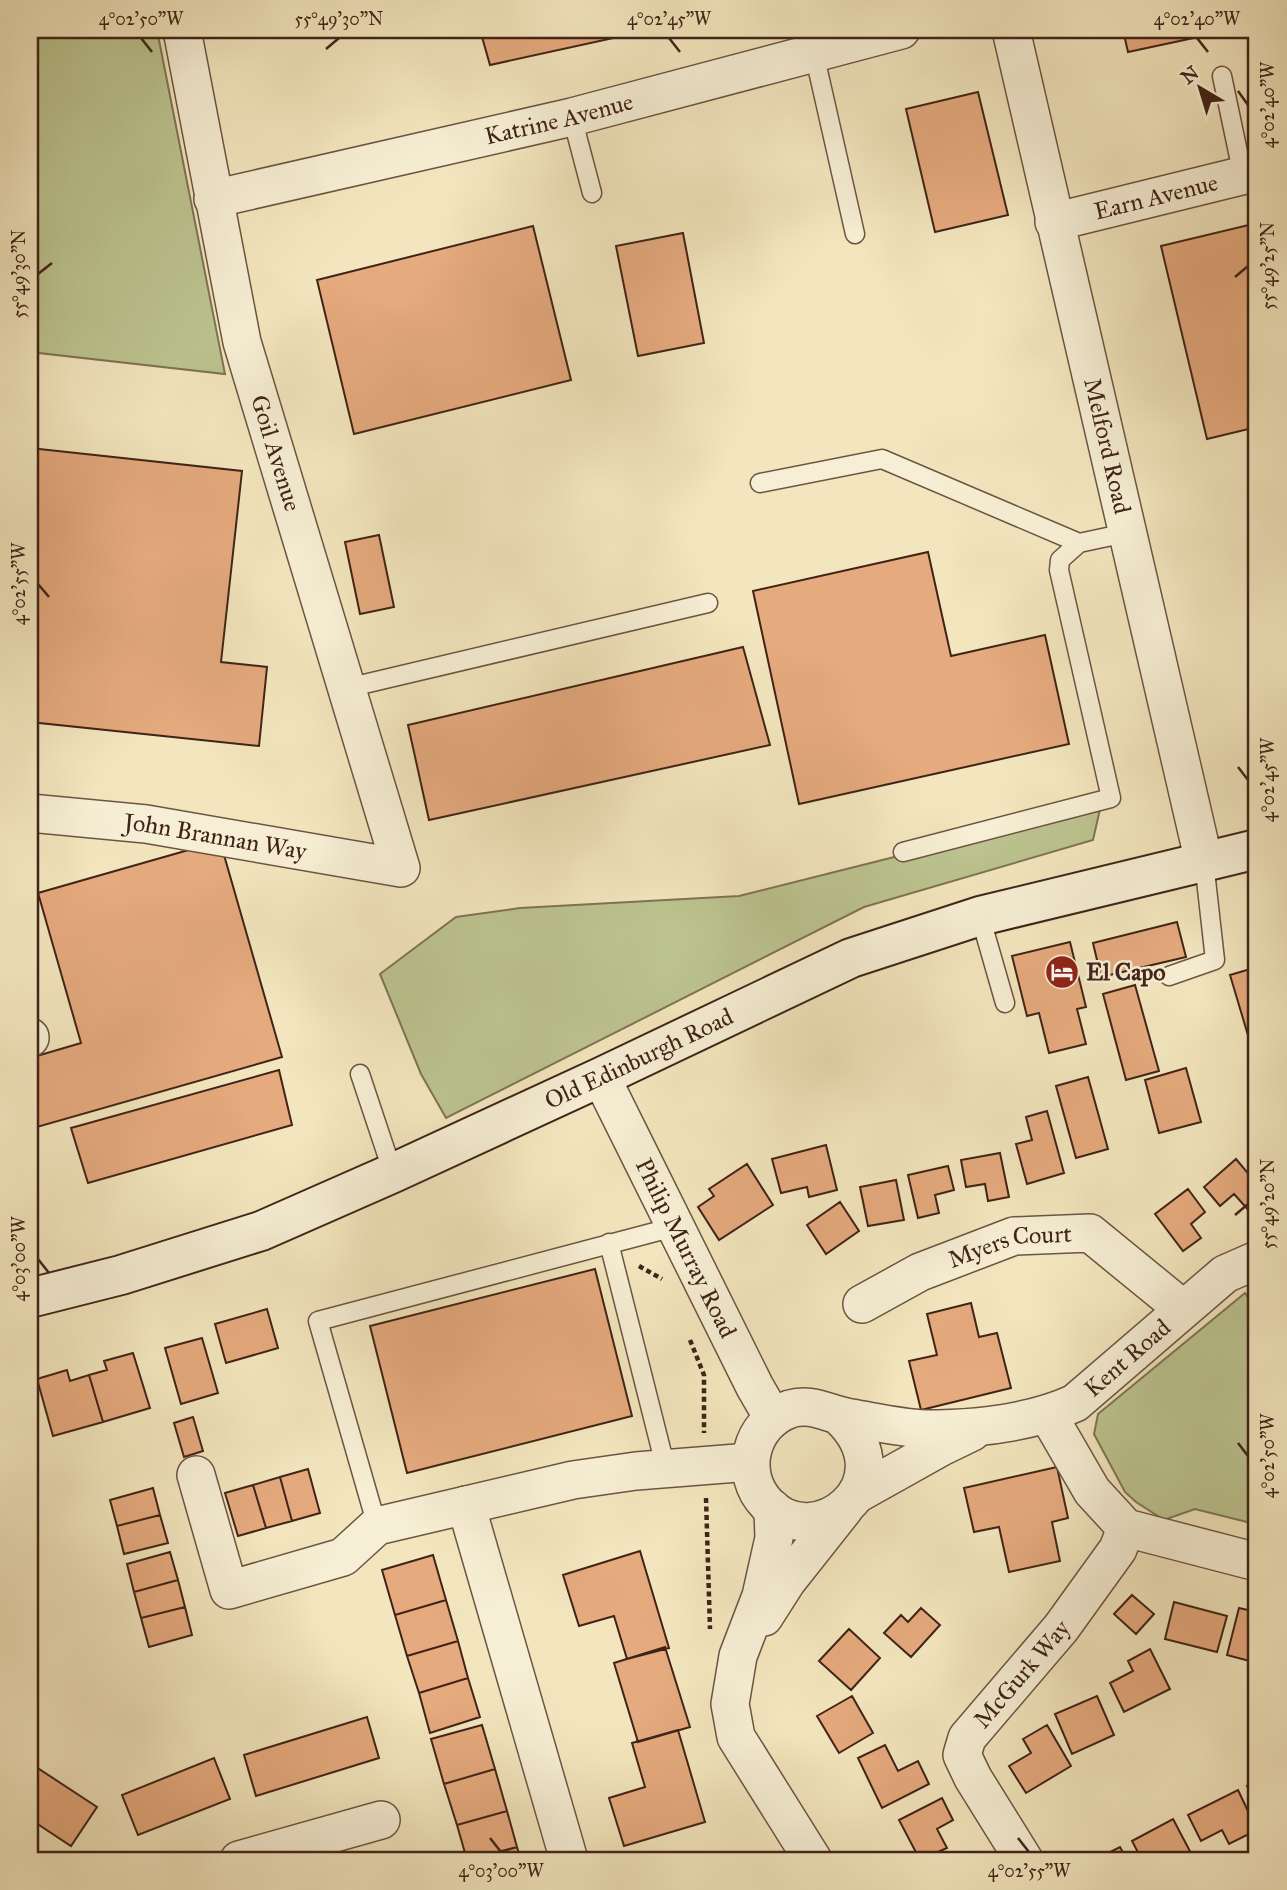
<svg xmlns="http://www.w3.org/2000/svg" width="1287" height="1890" viewBox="0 0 1287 1890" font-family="'IM FELL Great Primer',serif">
<rect width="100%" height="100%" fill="#f3e6be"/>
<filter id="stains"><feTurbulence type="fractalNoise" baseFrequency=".00286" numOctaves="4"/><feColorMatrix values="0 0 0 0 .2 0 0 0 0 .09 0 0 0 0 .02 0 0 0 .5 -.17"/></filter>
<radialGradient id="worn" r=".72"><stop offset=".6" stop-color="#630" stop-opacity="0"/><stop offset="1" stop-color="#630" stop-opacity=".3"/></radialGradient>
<path fill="#bcc490" stroke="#7e7454" stroke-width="2" d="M 30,30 L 157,30 L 225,374 L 30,352 Z
M 1101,805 L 1093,840 L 864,907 L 446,1118 L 421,1074 L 380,974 L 456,917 L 520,908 L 739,896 Z
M 1245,1293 L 1257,1310 L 1255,1524 L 1195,1509 L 1164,1520 L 1136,1502 L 1125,1492 L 1094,1434 L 1098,1414 Z"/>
<path fill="#e5aa7e" stroke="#402318" stroke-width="2" d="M 480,30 L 650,30 L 490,65 Z
M 1123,30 L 1231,30 L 1128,52 Z
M 978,92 L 1008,215 L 935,232 L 906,109 Z
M 1257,223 L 1257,427 L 1207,439 L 1161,246 Z
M 533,226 L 571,380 L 354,434 L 317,280 Z
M 683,233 L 704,343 L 638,356 L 616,246 Z
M 30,448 L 242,471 L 221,662 L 267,667 L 259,746 L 30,722 Z
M 379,535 L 394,607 L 360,614 L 345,542 Z
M 928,552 L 951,656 L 1045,635 L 1069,744 L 799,804 L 753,591 Z
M 743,647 L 770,745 L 429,820 L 408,725 Z
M 220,841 L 282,1057 L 30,1129 L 30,1058 L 81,1043 L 38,893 Z
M 1177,922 L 1186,957 L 1101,977 L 1093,943 Z
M 1070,942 L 1086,1007 L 1077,1009 L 1086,1044 L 1049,1053 L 1039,1013 L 1027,1016 L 1012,956 Z
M 1257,967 L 1257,1040 L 1250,1042 L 1230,975 Z
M 1135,985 L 1159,1071 L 1126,1080 L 1103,994 Z
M 1186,1068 L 1201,1122 L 1159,1133 L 1145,1080 Z
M 279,1070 L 292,1125 L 88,1183 L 71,1128 Z
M 1088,1077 L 1108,1149 L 1076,1158 L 1056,1086 Z
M 1047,1111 L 1064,1173 L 1027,1184 L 1016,1144 L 1032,1140 L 1026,1117 Z
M 826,1145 L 837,1190 L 809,1197 L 807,1187 L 781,1193 L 772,1159 Z
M 1000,1153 L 1009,1197 L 988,1201 L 985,1184 L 966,1187 L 961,1160 Z
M 1236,1159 L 1257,1184 L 1257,1207 L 1251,1213 L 1234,1194 L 1220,1206 L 1204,1187 Z
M 747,1164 L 773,1205 L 719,1240 L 698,1207 L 714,1196 L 709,1189 Z
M 948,1166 L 954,1190 L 935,1195 L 939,1213 L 918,1218 L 908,1175 Z
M 896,1180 L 904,1220 L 868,1226 L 860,1187 Z
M 1188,1189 L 1205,1212 L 1191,1224 L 1201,1238 L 1183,1251 L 1155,1214 Z
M 840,1202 L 859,1231 L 826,1254 L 807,1225 Z
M 595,1269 L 632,1416 L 407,1473 L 370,1326 Z
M 971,1303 L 979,1337 L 997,1333 L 1011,1388 L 921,1410 L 909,1361 L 937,1355 L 927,1314 Z
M 267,1309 L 278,1348 L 226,1363 L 215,1324 Z
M 202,1338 L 218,1393 L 181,1404 L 165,1348 Z
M 133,1353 L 150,1408 L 103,1422 L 89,1375 L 107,1370 L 104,1361 Z
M 67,1370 L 70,1381 L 89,1375 L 103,1422 L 53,1436 L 37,1379 Z
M 193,1417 L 203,1451 L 184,1457 L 174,1423 Z
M 1057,1467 L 1068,1518 L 1052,1522 L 1060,1561 L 1009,1572 L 999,1527 L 974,1532 L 964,1488 Z
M 308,1469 L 320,1513 L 292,1521 L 280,1477 Z
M 280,1477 L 292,1521 L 266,1528 L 253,1485 Z
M 253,1485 L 266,1528 L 238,1536 L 225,1493 Z
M 153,1488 L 160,1515 L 117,1526 L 110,1500 Z
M 160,1515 L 168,1543 L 124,1554 L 117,1526 Z
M 640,1551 L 669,1648 L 627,1659 L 614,1616 L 579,1626 L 563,1575 Z
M 170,1552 L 178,1580 L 134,1592 L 127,1564 Z
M 433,1555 L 446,1600 L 395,1615 L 382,1570 Z
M 178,1580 L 185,1607 L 141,1618 L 134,1592 Z
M 1132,1595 L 1154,1614 L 1136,1634 L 1114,1614 Z
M 446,1600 L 458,1641 L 407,1656 L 395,1615 Z
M 1174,1602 L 1227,1616 L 1217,1652 L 1165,1639 Z
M 185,1607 L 192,1635 L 149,1647 L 141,1618 Z
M 921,1608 L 940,1625 L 911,1657 L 884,1633 L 901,1615 L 908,1622 Z
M 1239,1608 L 1257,1612 L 1257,1663 L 1227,1655 Z
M 849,1629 L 880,1658 L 851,1690 L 819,1661 Z
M 458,1641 L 468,1678 L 419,1693 L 407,1656 Z
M 665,1647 L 690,1727 L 638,1742 L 614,1663 Z
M 1150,1649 L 1170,1689 L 1124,1712 L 1110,1683 L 1133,1671 L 1128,1661 Z
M 468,1678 L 480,1717 L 430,1733 L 419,1693 Z
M 852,1696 L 873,1733 L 839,1753 L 817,1716 Z
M 1097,1696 L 1114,1735 L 1072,1754 L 1055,1714 Z
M 367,1717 L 379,1758 L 256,1796 L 244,1755 Z
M 482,1725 L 495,1769 L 444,1784 L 431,1739 Z
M 1047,1725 L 1071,1766 L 1026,1793 L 1009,1766 L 1031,1753 L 1023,1739 Z
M 678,1730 L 705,1822 L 624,1846 L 609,1798 L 645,1787 L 632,1743 Z
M 885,1745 L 898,1771 L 918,1761 L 929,1784 L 882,1808 L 858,1758 Z
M 214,1758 L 230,1799 L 138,1835 L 122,1795 Z
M 30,1763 L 97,1807 L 71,1846 L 30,1819 Z
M 495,1769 L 507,1811 L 457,1825 L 444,1784 Z
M 1257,1781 L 1257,1806 L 1247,1786 Z
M 1238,1790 L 1257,1830 L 1229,1844 L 1222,1830 L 1201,1841 L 1188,1815 Z
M 942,1798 L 953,1820 L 937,1829 L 947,1848 L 920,1860 L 899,1820 Z
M 507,1811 L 517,1847 L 467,1860 L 457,1825 Z
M 1173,1819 L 1192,1855 L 1181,1860 L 1142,1860 L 1132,1841 Z
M 517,1847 L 521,1860 L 474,1860 Z
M 1120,1847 L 1127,1860 L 1094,1860 Z"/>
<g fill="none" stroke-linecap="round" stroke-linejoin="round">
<g stroke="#6d5442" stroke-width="21">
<path id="lane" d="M 814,53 L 855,234
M 1222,76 L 1243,176
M 572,117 L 592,193
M 760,483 L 882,459 L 1079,543 L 1126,533
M 347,688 L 708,603
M 903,852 L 1111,798 L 1059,570 L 1060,560 L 1079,543
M 980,916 L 1005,1003
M 1169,976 L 1215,960 L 1204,862
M 360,1074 L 393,1173
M 609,1243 L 666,1469
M 377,1526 L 318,1321 L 674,1227"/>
</g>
<g stroke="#6d5442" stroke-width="40">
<g id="street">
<path id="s1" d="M 1011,30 L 1204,862"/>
<path id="s2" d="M 213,199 L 572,117 L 901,30"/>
<path id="s3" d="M 1054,222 L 1257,172"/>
<path id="s4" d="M 30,813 L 146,824 L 401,868 L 242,342 L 182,30"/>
<path d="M 30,1037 L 30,1038"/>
<path id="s5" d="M 601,1077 L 755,1387 L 773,1418"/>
<path id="s6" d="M 862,1304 L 920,1272 L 1014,1236 L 1090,1233 L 1183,1309"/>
<path d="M 1048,1415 L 1092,1491 L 1126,1528 L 1257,1562"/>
<path id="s7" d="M 840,1417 C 909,1483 814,1556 767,1504 C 738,1474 750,1423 790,1409 C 812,1402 830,1415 851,1418 C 875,1422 901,1428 925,1429 C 975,1429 1029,1424 1075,1403 L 1225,1274 L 1257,1260"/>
<path d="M 196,1475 L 229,1590 L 343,1557 L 377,1526 L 573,1480 L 636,1471 L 750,1462"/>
<path d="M 857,1494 L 941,1447 L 972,1432"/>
<path d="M 466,1505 L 569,1860"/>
<path d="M 773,1509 L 774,1538 L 761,1596 L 738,1656 L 730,1704 L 736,1737 L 813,1860"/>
<path d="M 764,1617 L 787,1581 L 844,1509"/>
<path d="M 239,1860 L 381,1820"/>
<path id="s8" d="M 1024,1860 L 973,1778 L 962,1755 L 967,1738 L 1061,1628 L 1118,1549 L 1126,1528"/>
</g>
</g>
<g stroke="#402318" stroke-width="42">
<g id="secondary">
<path id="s9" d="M 30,1298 L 121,1275 L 261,1231 L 393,1173 L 601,1077 L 851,958 L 980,916 L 1257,849"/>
</g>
</g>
<path stroke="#402318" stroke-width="4.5" stroke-dasharray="5 3.5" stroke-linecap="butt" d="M 639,1266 L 662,1279
M 690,1340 L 704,1375 L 704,1433
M 706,1498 L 710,1629"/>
<use href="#lane" stroke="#f7efd5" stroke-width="18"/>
<use href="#street" stroke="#f7efd5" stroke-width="37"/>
<use href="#secondary" stroke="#f7efd5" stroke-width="38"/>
</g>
<path fill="none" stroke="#402318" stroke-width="2.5" d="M 141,38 L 152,52M 669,38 L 680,52M 1197,38 L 1208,52M 326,49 L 339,38M 1238,91 L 1248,105M 38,274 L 52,263M 1235,277 L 1248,266M 38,584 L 49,597M 1238,767 L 1248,780M 1235,1215 L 1248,1204M 38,1259 L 49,1273M 1238,1443 L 1248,1456M 490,1838 L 501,1852M 1018,1838 L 1029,1852"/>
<defs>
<g id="hotel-disc" transform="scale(1.75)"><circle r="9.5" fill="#8f2418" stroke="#f7efd5"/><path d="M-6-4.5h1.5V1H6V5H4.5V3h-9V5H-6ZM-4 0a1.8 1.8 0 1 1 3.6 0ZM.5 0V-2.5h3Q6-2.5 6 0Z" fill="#fff"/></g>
</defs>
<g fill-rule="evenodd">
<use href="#hotel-disc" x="1062" y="972"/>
</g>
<g text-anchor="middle" stroke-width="5" stroke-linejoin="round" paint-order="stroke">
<g font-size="24" fill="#402318" stroke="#f7efd5">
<text dy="8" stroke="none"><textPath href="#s2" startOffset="355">Katrine Avenue</textPath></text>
<text dy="8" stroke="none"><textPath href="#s3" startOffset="105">Earn Avenue</textPath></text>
<text dy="8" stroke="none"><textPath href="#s1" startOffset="427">Melford Road</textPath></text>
<text transform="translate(276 453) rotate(73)" y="8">Goil Avenue</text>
<text dy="8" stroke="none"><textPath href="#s4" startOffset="187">John Brannan Way</textPath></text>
<text dy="8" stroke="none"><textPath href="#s9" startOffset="656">Old Edinburgh Road</textPath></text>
<text dy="8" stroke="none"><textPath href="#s5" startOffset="191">Philip Murray Road</textPath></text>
<text dy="8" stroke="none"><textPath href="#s6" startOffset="161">Myers Court</textPath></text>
<text dy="8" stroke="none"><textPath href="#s7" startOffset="665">Kent Road</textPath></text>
<text dy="8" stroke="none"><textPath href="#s8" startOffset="224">McGurk Way</textPath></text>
</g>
<g font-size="24" font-weight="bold" fill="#402318" stroke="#f7efd5" text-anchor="start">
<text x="1086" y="980">El Capo</text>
</g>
</g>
<rect width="1287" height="1890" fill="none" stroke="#f3e6be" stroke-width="77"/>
<g transform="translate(1200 88) rotate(322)" stroke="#f7efd5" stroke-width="5" paint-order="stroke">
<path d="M0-5L12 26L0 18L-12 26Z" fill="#402318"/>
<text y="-10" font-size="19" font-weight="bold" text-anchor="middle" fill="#402318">N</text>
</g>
<rect x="38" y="38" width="1210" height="1814" fill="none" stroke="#402318" stroke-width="2.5"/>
<g font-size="18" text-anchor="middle" fill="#402318">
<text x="141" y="25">4°02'50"W</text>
<text x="339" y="25">55°49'30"N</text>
<text x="669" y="25">4°02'45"W</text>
<text x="1197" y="25">4°02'40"W</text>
<text transform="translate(1268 105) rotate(-90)" y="6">4°02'40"W</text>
<text transform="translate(1268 266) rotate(-90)" y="6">55°49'25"N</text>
<text transform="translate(19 274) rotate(-90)" y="6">55°49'30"N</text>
<text transform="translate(19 584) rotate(-90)" y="6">4°02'55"W</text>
<text transform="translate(1268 780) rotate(-90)" y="6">4°02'45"W</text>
<text transform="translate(1268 1204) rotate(-90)" y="6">55°49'20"N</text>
<text transform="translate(19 1259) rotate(-90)" y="6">4°03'00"W</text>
<text transform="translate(1268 1456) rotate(-90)" y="6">4°02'50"W</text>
<text x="501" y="1877">4°03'00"W</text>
<text x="1029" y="1877">4°02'55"W</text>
</g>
<rect width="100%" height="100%" filter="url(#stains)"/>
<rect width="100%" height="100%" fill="url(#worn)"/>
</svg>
